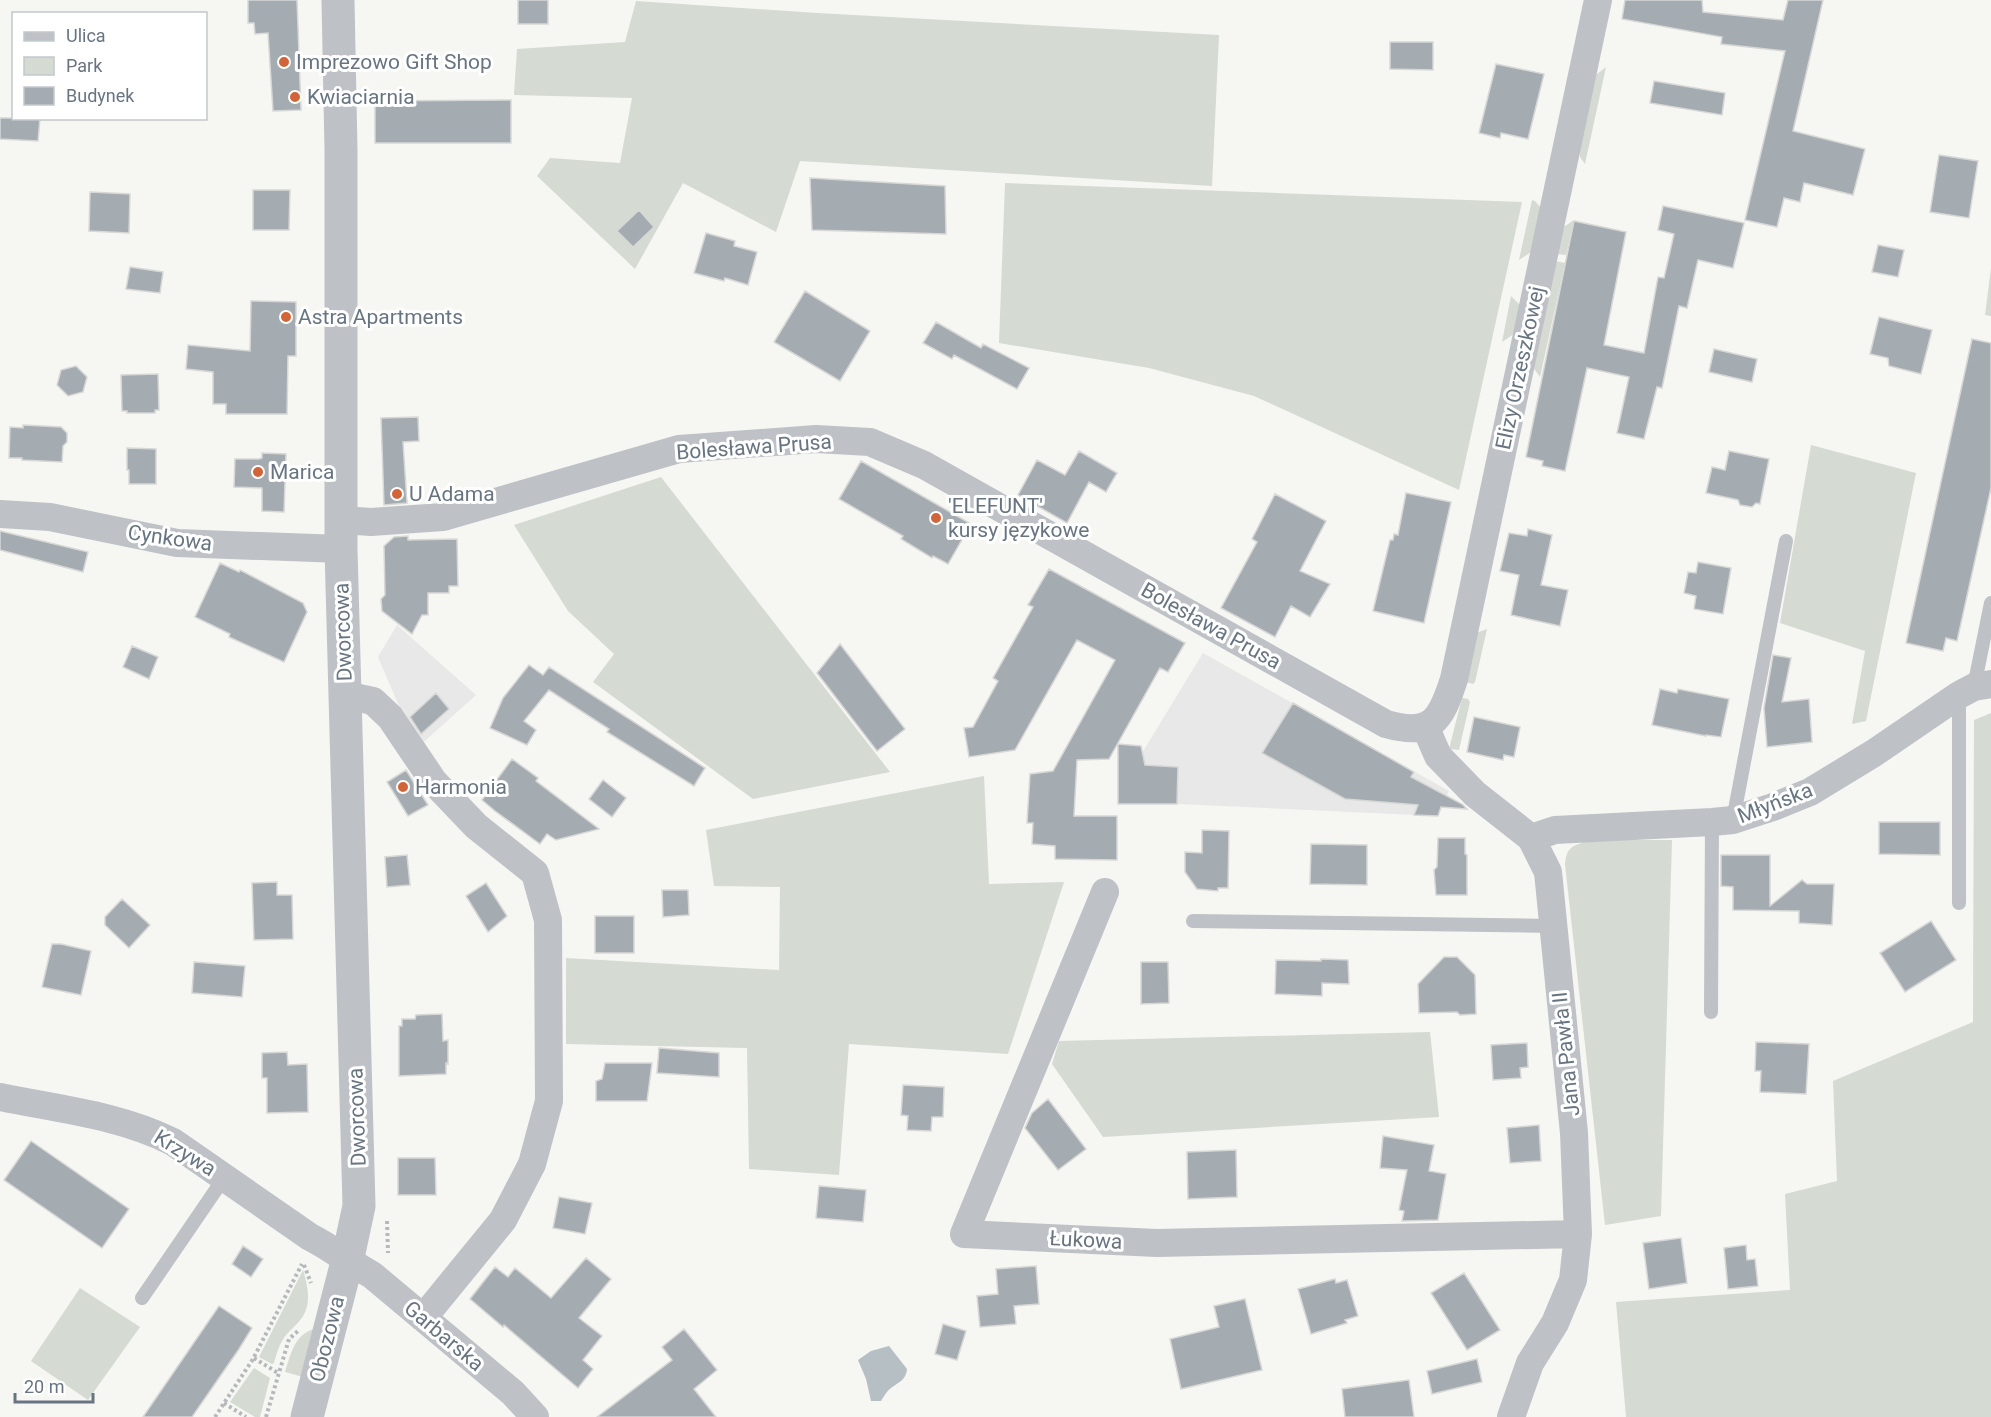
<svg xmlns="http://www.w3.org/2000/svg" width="1991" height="1417" viewBox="0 0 1991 1417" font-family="Roboto,sans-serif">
<rect width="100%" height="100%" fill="#f6f6f3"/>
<path fill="#e7e8e7" d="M 397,625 L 476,695 L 417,748 L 378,657 Z
M 1203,653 L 1449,791 L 1438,816 L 1158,803 L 1142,753 Z"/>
<path fill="#d5dad3" d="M 636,1 L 817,13 L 1219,35 L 1212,186 L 800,161 L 776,232 L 683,183 L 635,269 L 537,176 L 550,158 L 620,163 L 632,98 L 514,95 L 517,49 L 625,42 Z
M 1606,67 L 1585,164 L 1580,157 L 1579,148 L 1596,75 Z
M 1005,183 L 1522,202 L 1459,490 L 1254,396 L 1149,368 L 999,343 Z
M 1532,200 L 1535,201 L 1541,208 L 1531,252 L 1519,260 Z
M 1574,220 L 1566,255 L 1556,254 L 1562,228 Z
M 1555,261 L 1565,263 L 1540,377 L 1532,366 Z
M 1991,268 L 1991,316 L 1985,315 Z
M 1511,296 L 1520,305 L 1514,334 L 1502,342 Z
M 1811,445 L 1916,473 L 1866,721 L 1852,724 L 1865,651 L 1780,623 Z
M 661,477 L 890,772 L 753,799 L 593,682 L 614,654 L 568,611 L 514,525 Z
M 1487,629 L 1475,682 L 1473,684 L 1466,682 L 1476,633 Z
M 1462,698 L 1468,699 L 1470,702 L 1459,750 L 1449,749 Z
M 1991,713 L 1991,1417 L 1626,1417 L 1616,1302 L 1790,1290 L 1785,1194 L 1837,1181 L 1833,1081 L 1973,1022 L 1974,720 Z
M 984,776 L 989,884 L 1064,882 L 1008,1054 L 849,1044 L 839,1175 L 749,1169 L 747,1048 L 566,1044 L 566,958 L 779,970 L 780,887 L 714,886 L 706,830 Z
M 1582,840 L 1672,840 L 1661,1216 L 1605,1225 L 1565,864 C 1566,851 1570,846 1582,843 Z
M 1430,1032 L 1439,1117 L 1103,1137 L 1052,1064 L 1059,1041 Z
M 303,1270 C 308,1286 312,1305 301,1319 C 295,1327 287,1332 282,1341 C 278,1348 276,1355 274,1363 L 272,1364 L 259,1357 Z
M 80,1288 L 140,1327 L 88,1400 L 31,1361 Z
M 314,1329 L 303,1377 L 285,1372 C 291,1354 294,1335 314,1329 Z
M 254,1368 L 270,1378 L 260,1417 L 255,1417 L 230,1402 Z"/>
<path fill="#b6bfc4" d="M 889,1346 L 907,1369 C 906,1380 899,1382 891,1388 C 887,1391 884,1396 881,1401 L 871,1401 L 866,1379 L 858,1360 L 871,1351 Z"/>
<path fill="#a4abb1" stroke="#d7d8d6" stroke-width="1.5" d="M 248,0 L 297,0 L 301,110 L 273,111 L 268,33 L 255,34 L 254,23 L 248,23 Z
M 518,0 L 548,0 L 548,24 L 518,24 Z
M 1625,0 L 1702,0 L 1703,12 L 1783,20 L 1788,0 L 1823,0 L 1793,131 L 1865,149 L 1853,195 L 1804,183 L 1800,202 L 1784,198 L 1777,227 L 1745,220 L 1785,51 L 1721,44 L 1722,37 L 1622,19 Z
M 1390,42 L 1433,42 L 1433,70 L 1390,69 Z
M 1496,64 L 1544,74 L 1528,139 L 1501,133 L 1500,138 L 1479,133 Z
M 1654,81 L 1725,93 L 1722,115 L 1650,103 Z
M 511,100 L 511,143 L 375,143 L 375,101 Z
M 0,118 L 40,118 L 38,141 L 0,139 Z
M 1939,155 L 1978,161 L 1969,218 L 1930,212 Z
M 810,178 L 945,186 L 946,234 L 812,230 Z
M 253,190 L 290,190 L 289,230 L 253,230 Z
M 90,192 L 130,194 L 129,233 L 89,231 Z
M 1663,206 L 1744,223 L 1733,268 L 1698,260 L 1687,308 L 1679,306 L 1662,388 L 1657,387 L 1644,439 L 1617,433 L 1629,377 L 1587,368 L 1565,471 L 1542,466 L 1543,461 L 1526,457 L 1574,221 L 1626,232 L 1604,345 L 1644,353 L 1658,277 L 1664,278 L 1674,234 L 1658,230 Z
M 639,210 L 654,227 L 633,247 L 617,231 Z
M 706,233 L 735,241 L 734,246 L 757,252 L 748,285 L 725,278 L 724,281 L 694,273 Z
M 1878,245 L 1904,250 L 1898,277 L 1872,272 Z
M 130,267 L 163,272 L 160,293 L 126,289 Z
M 805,291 L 870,331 L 840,381 L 774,342 Z
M 251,301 L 296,302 L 296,356 L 288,356 L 287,414 L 226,414 L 226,404 L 213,404 L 213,372 L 186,369 L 188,345 L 250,351 Z
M 1879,317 L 1932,330 L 1921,374 L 1889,366 L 1888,358 L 1870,354 Z
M 936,322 L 981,348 L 983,344 L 1029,368 L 1017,389 L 954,355 L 952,359 L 923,343 Z
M 1972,339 L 1991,343 L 1991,488 L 1957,641 L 1946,638 L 1943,651 L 1906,643 Z
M 1714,349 L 1757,359 L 1752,382 L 1709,372 Z
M 76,366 L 87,377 L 83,392 L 68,396 L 57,385 L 61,370 Z
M 158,374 L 159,410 L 155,410 L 155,413 L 127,413 L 127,411 L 122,411 L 121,375 Z
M 418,417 L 419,441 L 403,442 L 407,503 L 384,505 L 381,418 Z
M 23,425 L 61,427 L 67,433 L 67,442 L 63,446 L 62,462 L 22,460 L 22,458 L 9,458 L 10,427 L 23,428 Z
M 127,448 L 156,449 L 156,484 L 129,484 L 129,470 L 127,470 Z
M 1079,451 L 1117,473 L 1106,492 L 1089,482 L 1067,523 L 1018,495 L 1037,460 L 1065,475 Z
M 1729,451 L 1769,459 L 1760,504 L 1756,503 L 1752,507 L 1740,505 L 1738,500 L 1706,493 L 1712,467 L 1725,470 Z
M 262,453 L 286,454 L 284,512 L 262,511 L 262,488 L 234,487 L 235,459 L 259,459 L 262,458 Z
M 861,461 L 971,524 L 948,564 L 933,556 L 932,558 L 901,539 L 903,536 L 839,499 Z
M 1406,493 L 1451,502 L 1424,623 L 1373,611 L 1390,540 L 1393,540 L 1394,534 L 1398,535 Z
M 1275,494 L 1326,521 L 1300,571 L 1330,584 L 1310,617 L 1291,606 L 1275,637 L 1221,608 L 1257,542 L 1252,539 Z
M 1528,529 L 1552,535 L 1541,585 L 1568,590 L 1560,626 L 1511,615 L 1519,575 L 1500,571 L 1509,533 L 1527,536 Z
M 0,531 L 88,552 L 83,572 L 0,550 Z
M 408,536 L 408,540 L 457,539 L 458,586 L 449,586 L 449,593 L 428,593 L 428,615 L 422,615 L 412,634 L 382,611 L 381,599 L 385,595 L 384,546 L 394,537 Z
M 1698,562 L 1731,568 L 1723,614 L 1694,609 L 1696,596 L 1684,593 L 1688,572 L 1696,573 Z
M 220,563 L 239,572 L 240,570 L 303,603 L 307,612 L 284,662 L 229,637 L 230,634 L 195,617 Z
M 1049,569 L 1185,643 L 1168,672 L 1160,668 L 1109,759 L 1077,760 L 1074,816 L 1117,816 L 1117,860 L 1055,859 L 1055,846 L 1032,844 L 1033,823 L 1027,823 L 1030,774 L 1053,771 L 1115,660 L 1077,640 L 1015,750 L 969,757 L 964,728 L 973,727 L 998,681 L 993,678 L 1033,607 L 1028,605 Z
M 840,644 L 905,729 L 877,751 L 817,673 Z
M 132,646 L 158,657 L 149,679 L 123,667 Z
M 1773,655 L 1791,658 L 1782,702 L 1809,699 L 1812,742 L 1767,747 L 1764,708 Z
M 529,665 L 543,675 L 549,667 L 705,768 L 694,786 L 607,732 L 609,729 L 549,690 L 524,721 L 536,730 L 527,745 L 490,728 L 503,698 Z
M 1660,689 L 1677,693 L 1678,689 L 1729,699 L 1721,737 L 1706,735 L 1706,736 L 1652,725 Z
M 436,693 L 449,709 L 421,734 L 410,717 Z
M 1293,703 L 1414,772 L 1411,777 L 1462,804 L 1467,809 L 1441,807 L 1438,816 L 1414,815 L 1418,805 L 1345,799 L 1262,753 Z
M 1474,717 L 1520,727 L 1514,757 L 1504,755 L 1503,760 L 1467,752 Z
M 1118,744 L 1141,746 L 1145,765 L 1178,767 L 1177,804 L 1118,804 Z
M 512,759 L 538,778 L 536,781 L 599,829 L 556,840 L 547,834 L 540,844 L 495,811 L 482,800 Z
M 406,770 L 428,805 L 408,816 L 387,782 Z
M 603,780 L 626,798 L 612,817 L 589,799 Z
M 1879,822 L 1940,822 L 1940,855 L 1879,854 Z
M 1202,830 L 1229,831 L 1228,888 L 1218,888 L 1218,891 L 1197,889 L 1185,872 L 1185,852 L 1202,853 Z
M 1438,838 L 1465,838 L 1465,854 L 1467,855 L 1467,895 L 1436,895 L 1434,870 L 1437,867 Z
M 1311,844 L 1367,845 L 1367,885 L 1310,884 Z
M 407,855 L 410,885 L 387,887 L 385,857 Z
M 1721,855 L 1770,855 L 1770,906 L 1802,880 L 1807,884 L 1834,884 L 1832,925 L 1799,923 L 1799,911 L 1733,910 L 1733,887 L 1721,886 Z
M 277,882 L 277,895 L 292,895 L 293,939 L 254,940 L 252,883 Z
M 486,883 L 507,916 L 488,932 L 466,896 Z
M 662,890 L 688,890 L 689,915 L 663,917 Z
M 122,899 L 150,925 L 129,948 L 105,925 L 105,917 Z
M 595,916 L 634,916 L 634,953 L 595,953 Z
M 1931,921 L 1956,960 L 1905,992 L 1880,953 Z
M 52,944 L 61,944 L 91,951 L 81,995 L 42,987 Z
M 1444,957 L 1457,957 L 1475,975 L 1476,1014 L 1460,1015 L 1457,1012 L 1419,1013 L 1418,984 Z
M 1321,959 L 1348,960 L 1349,984 L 1322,983 L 1322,996 L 1275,994 L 1276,960 L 1321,961 Z
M 194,962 L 245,966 L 242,997 L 192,993 Z
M 1141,962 L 1168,962 L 1169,1003 L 1141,1004 Z
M 442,1014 L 443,1041 L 448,1040 L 448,1064 L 446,1063 L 446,1074 L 399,1076 L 399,1026 L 402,1026 L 402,1019 L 415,1019 L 416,1015 Z
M 1756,1042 L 1809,1044 L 1806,1094 L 1760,1092 L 1761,1071 L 1755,1071 Z
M 1527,1043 L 1528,1067 L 1520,1068 L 1521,1078 L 1493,1080 L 1491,1045 Z
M 659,1048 L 719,1053 L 719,1077 L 657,1073 Z
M 287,1052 L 288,1065 L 307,1064 L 308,1112 L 267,1113 L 267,1078 L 262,1078 L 262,1053 Z
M 605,1063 L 652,1063 L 647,1101 L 596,1101 L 596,1081 L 602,1079 Z
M 903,1085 L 944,1087 L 943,1117 L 932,1117 L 931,1131 L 907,1130 L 908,1116 L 901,1115 Z
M 1048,1099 L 1086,1149 L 1058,1170 L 1025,1128 L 1032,1113 Z
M 1539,1125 L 1541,1161 L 1510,1163 L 1507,1128 Z
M 1383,1136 L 1434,1145 L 1429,1171 L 1446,1174 L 1438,1220 L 1402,1221 L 1404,1211 L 1399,1210 L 1407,1170 L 1380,1168 Z
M 31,1141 L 129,1209 L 102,1248 L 4,1180 Z
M 1236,1150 L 1237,1197 L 1188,1199 L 1187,1152 Z
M 398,1158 L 435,1158 L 436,1195 L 398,1195 Z
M 819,1186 L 866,1190 L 863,1222 L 816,1218 Z
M 559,1197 L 592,1203 L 585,1234 L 553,1228 Z
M 1681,1238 L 1687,1283 L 1649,1289 L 1643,1243 Z
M 1746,1245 L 1747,1260 L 1755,1259 L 1758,1286 L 1728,1289 L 1724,1248 Z
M 243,1246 L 263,1259 L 251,1277 L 232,1264 Z
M 586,1258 L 611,1279 L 579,1318 L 602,1336 L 583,1360 L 593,1369 L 578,1388 L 504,1325 L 503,1327 L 470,1299 L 495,1267 L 508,1277 L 515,1268 L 551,1298 Z
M 1036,1266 L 1039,1304 L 1014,1306 L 1016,1324 L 980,1327 L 977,1296 L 998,1294 L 996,1269 Z
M 1464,1273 L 1500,1330 L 1467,1350 L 1431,1293 Z
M 1335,1279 L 1336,1283 L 1347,1280 L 1358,1316 L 1345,1320 L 1347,1323 L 1311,1334 L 1298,1289 Z
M 1245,1299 L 1262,1370 L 1181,1389 L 1170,1339 L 1219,1327 L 1214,1306 Z
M 219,1306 L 252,1328 L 239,1349 L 192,1417 L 143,1417 Z
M 943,1324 L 966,1331 L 957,1360 L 935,1354 Z
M 684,1329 L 717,1370 L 694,1389 L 716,1417 L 597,1417 L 672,1360 L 662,1347 Z
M 1477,1359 L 1482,1382 L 1432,1394 L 1427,1371 Z
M 1409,1380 L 1414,1417 L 1345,1417 L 1342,1389 Z"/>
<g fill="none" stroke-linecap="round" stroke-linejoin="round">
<path stroke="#b6b9bc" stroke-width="4" stroke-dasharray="3 3" stroke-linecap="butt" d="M 387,1221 L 388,1253
M 304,1265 L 311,1283
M 254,1358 L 278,1373
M 224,1403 L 246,1417
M 215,1417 L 253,1359 L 302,1264
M 266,1417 L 289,1339 L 299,1330"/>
<path stroke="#bec1c5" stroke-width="14" d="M 1974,687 L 1991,603
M 1959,695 L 1959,903
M 1733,820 L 1786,541
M 1193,921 L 1554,926
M 1711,1012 L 1712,822
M 142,1298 L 224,1178"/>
<path stroke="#bec1c5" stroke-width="28" d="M 0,514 L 50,517 L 177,543 L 341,549
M 342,520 L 371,522 L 443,517 L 679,449 L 816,439 L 870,442 L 924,465 L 1386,724 C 1432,737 1441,720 1454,679 L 1598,0
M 345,695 L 373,701 L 390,717 L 434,782 L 476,826 L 535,873 L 548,920 L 549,1101 L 532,1164 L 503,1220 L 423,1318
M 1425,726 L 1438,756 L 1475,794 L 1531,838 L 1548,872 L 1574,1133 L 1578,1234 L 1573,1280 L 1555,1323 L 1530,1363 L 1511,1417
M 1531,838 L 1555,830 L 1712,822 L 1733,820 L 1773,807 L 1810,792 L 1874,753 L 1959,695 L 1974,687 L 1991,684
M 1105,892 L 964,1234 L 1157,1243 L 1578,1234
M 0,1097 C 58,1109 119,1115 173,1142 L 310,1237 C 332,1248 350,1263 372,1275 L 513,1393 L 535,1417"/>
<path stroke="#bec1c5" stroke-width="33" d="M 307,1417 L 347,1262 L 359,1206 L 341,549 L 341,151 L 338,0"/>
</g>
<g fill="#d16438" stroke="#fff" stroke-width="2">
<circle cx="284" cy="62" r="6"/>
<circle cx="295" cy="97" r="6"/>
<circle cx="286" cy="317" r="6"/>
<circle cx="258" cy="472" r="6"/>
<circle cx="397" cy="494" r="6"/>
<circle cx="936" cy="518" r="6"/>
<circle cx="403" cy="787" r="6"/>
</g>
<g text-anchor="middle" stroke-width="6" stroke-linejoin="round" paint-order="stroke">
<g font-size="21" fill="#687581" stroke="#fff" text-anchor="start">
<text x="296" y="69">Imprezowo Gift Shop</text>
<text x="307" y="104">Kwiaciarnia</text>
<text x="298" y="324">Astra Apartments</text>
<text x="270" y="479">Marica</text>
<text x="409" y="501">U Adama</text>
<text x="948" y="513">'ELEFUNT'<tspan x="948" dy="24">kursy językowe</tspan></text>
<text x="415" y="794">Harmonia</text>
</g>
<g font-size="21" fill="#687581" stroke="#fff">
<text transform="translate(1520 368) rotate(-78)" y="7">Elizy Orzeszkowej</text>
<text transform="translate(754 447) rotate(-4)" y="7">Bolesława Prusa</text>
<text transform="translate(170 538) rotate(8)" y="7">Cynkowa</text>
<text transform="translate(1211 626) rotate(29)" y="7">Bolesława Prusa</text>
<text transform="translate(343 632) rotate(-92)" y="7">Dworcowa</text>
<text transform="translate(1775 803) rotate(-21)" y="7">Młyńska</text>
<text transform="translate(1566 1054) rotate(-96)" y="7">Jana Pawła II</text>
<text transform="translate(357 1117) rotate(-92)" y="7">Dworcowa</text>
<text transform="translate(185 1153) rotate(32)" y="7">Krzywa</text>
<text transform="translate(1086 1240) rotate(3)" y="7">Łukowa</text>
<text transform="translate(444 1336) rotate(40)" y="7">Garbarska</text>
<text transform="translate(327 1339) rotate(-76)" y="7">Obozowa</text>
</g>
</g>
<rect x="12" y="12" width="195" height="108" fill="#ffffff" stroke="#c3c8cd" stroke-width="1.5"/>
<rect x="24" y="32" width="30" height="9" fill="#bec1c5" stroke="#c3c8cd" stroke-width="1.5"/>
<text x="66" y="42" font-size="18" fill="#687581">Ulica</text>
<rect x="24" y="57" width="30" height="18" fill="#d5dad3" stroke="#c3c8cd" stroke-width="1.5"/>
<text x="66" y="72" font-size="18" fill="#687581">Park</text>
<rect x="24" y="87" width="30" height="18" fill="#a4abb1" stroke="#c3c8cd" stroke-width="1.5"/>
<text x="66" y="102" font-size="18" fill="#687581">Budynek</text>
<path d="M15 1393v9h78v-9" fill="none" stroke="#687581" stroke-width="3"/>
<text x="24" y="1393" font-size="18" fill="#687581" stroke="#ffffff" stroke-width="4.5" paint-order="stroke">20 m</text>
</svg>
